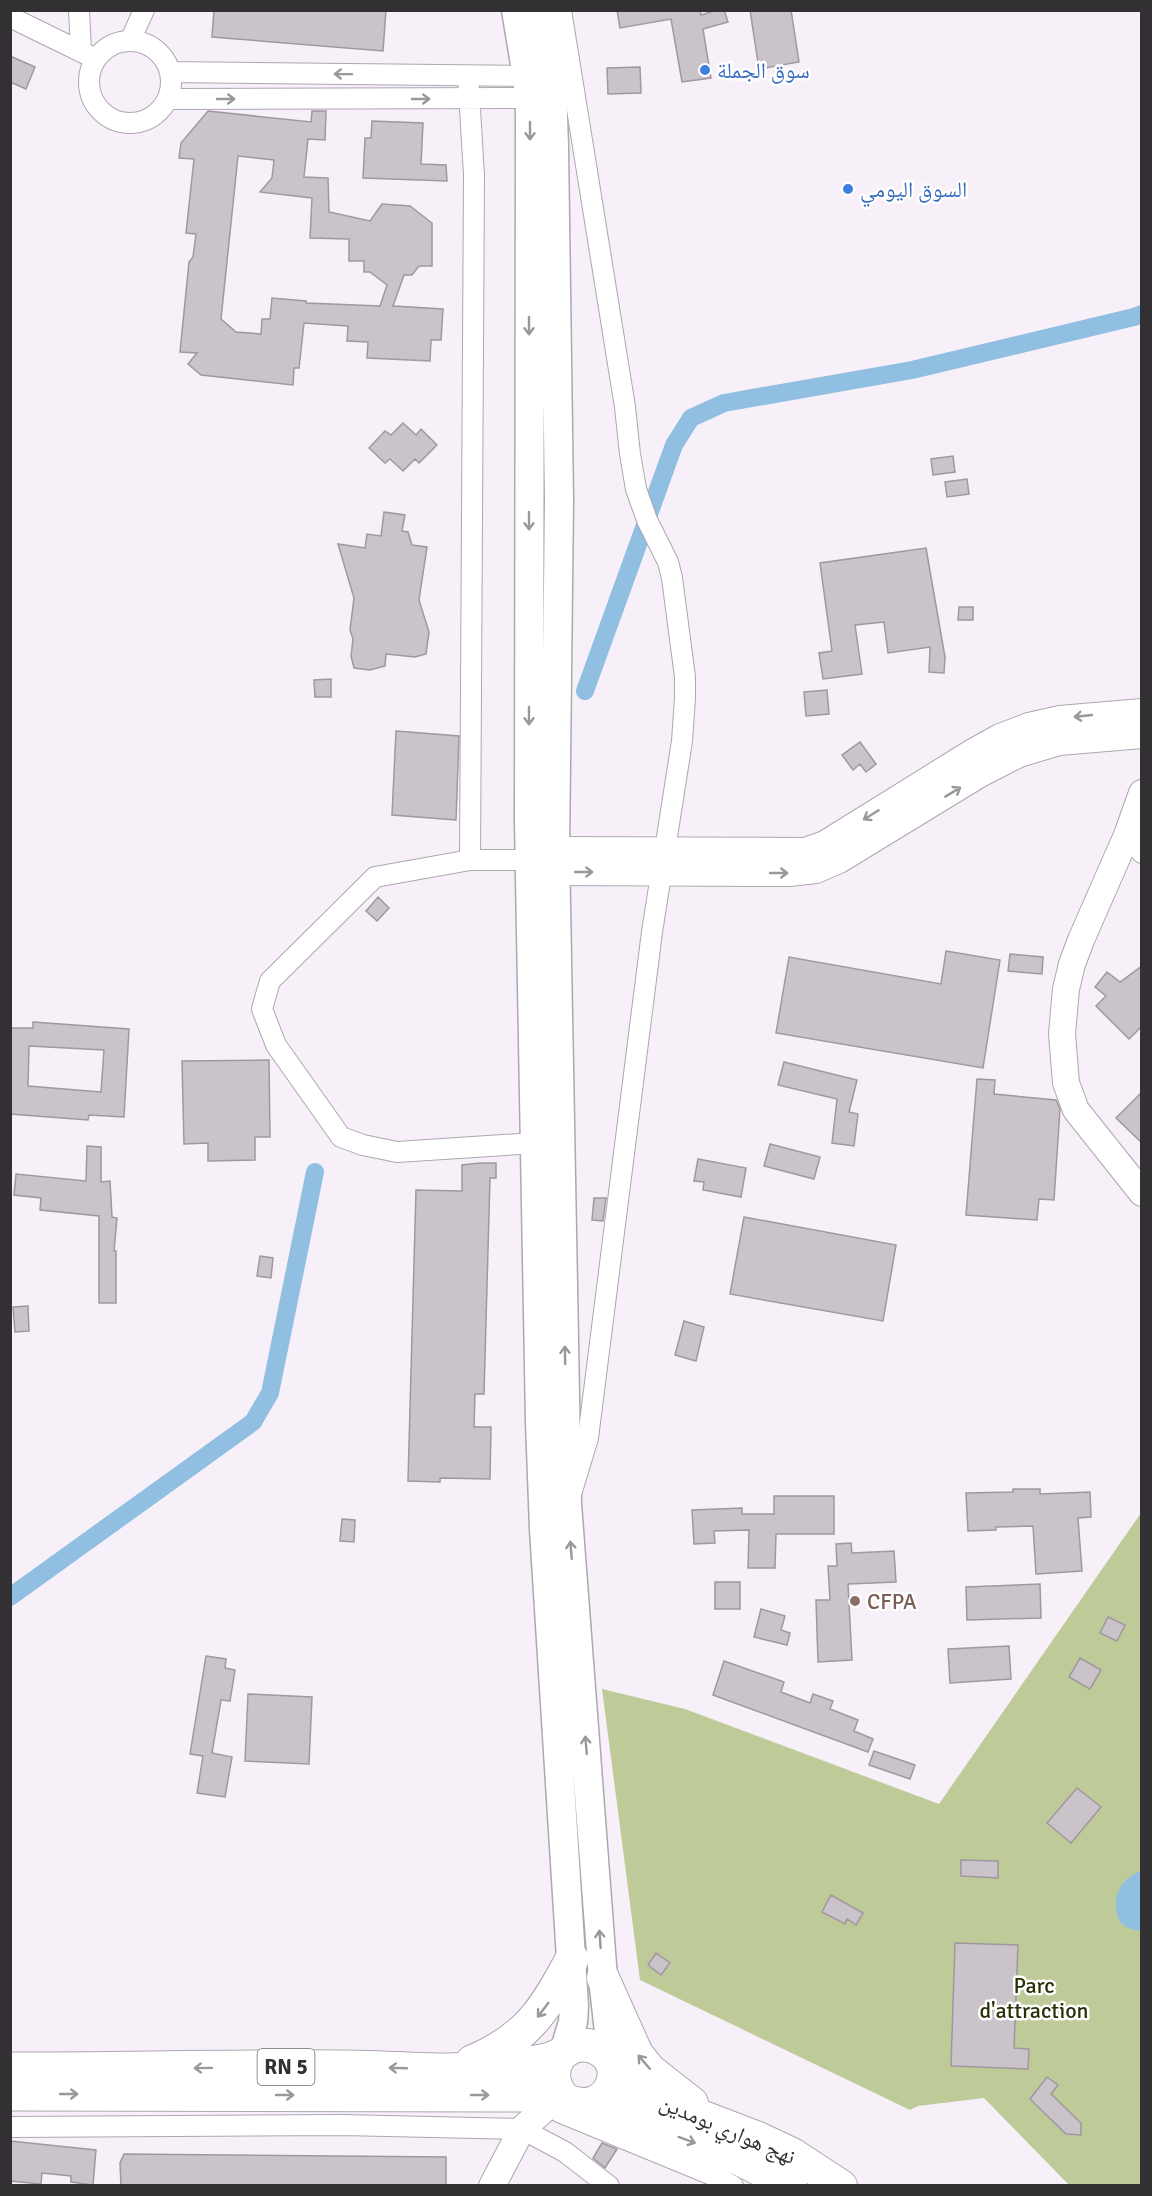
<svg xmlns="http://www.w3.org/2000/svg" width="1152" height="2196" viewBox="0 0 1152 2196" font-family="Signika,'Noto Naskh Arabic',sans-serif">
<rect width="100%" height="100%" fill="#f7f0f9"/>
<path fill="#beca97" d="M 1141,1513 L 1141,2185 L 1069,2185 L 984,2098 L 918,2106 L 910,2110 L 640,1980 L 602,1689 L 685,1709 L 939,1804 Z"/>
<path fill="#90bfe2" d="M 1141,1871 L 1142,1931 C 1133,1930 1126,1928 1120,1922 C 1110,1900 1118,1880 1141,1871 Z"/>
<g fill="none" stroke-linecap="round" stroke-linejoin="round">
<path stroke="#90bfe2" stroke-width="18" d="M 585,691 L 674,445 L 691,418 L 724,403 L 912,370 L 1134,317 L 1142,314
M 10,1597 L 253,1422 L 270,1393 L 315,1172"/>
</g>
<path fill="#cbc3ca" stroke="#a0979f" stroke-width="1.5" fill-rule="evenodd" d="M 214,10 L 386,10 L 383,51 L 212,37 Z
M 617,10 L 700,10 L 701,15 L 717,10 L 724,10 L 728,22 L 703,29 L 711,78 L 682,82 L 671,19 L 620,28 Z
M 750,10 L 791,10 L 799,62 L 759,69 Z
M 10,56 L 35,67 L 26,89 L 10,82 Z
M 640,67 L 641,93 L 608,94 L 607,68 Z
M 208,111 L 311,122 L 312,111 L 326,111 L 325,140 L 308,139 L 304,177 L 328,178 L 329,212 L 370,221 L 382,204 L 410,206 L 432,223 L 432,266 L 419,266 L 412,275 L 404,275 L 393,306 L 443,309 L 441,340 L 431,340 L 430,361 L 367,358 L 368,342 L 347,341 L 348,326 L 304,323 L 299,368 L 294,368 L 293,385 L 201,375 L 188,364 L 197,353 L 180,352 L 189,262 L 193,257 L 196,234 L 186,233 L 194,159 L 179,158 L 181,143 ZM 238,156 L 274,160 L 272,178 L 260,192 L 312,198 L 310,238 L 349,239 L 349,261 L 364,261 L 364,272 L 370,272 L 387,285 L 380,306 L 306,303 L 306,301 L 272,298 L 270,319 L 262,319 L 261,334 L 236,332 L 221,319 Z
M 372,121 L 423,123 L 421,164 L 446,165 L 447,181 L 363,178 L 365,138 L 371,138 Z
M 403,423 L 416,435 L 421,429 L 437,445 L 419,463 L 415,459 L 403,471 L 390,459 L 385,463 L 369,448 L 385,431 L 391,435 Z
M 953,456 L 955,472 L 933,475 L 931,459 Z
M 967,479 L 969,494 L 947,497 L 945,482 Z
M 384,512 L 405,515 L 402,531 L 408,532 L 412,545 L 427,547 L 419,600 L 429,632 L 426,654 L 415,657 L 386,654 L 385,666 L 370,670 L 354,668 L 351,656 L 353,639 L 350,630 L 354,598 L 338,544 L 365,548 L 367,534 L 381,536 Z
M 926,548 L 945,657 L 944,673 L 929,672 L 930,647 L 888,653 L 884,622 L 855,625 L 862,674 L 823,679 L 819,653 L 832,651 L 820,563 Z
M 959,607 L 973,607 L 973,620 L 958,620 Z
M 331,679 L 331,697 L 315,697 L 314,680 Z
M 827,690 L 829,714 L 806,716 L 804,692 Z
M 396,731 L 459,736 L 456,820 L 392,815 Z
M 860,742 L 876,764 L 866,772 L 860,764 L 853,770 L 842,755 Z
M 378,897 L 389,908 L 377,921 L 366,911 Z
M 946,951 L 1000,960 L 983,1068 L 776,1033 L 789,957 L 941,984 Z
M 1010,954 L 1043,957 L 1042,974 L 1008,971 Z
M 1142,966 L 1142,1026 L 1129,1039 L 1096,1006 L 1106,996 L 1095,987 L 1107,972 L 1120,982 Z
M 33,1022 L 129,1029 L 124,1117 L 89,1115 L 88,1120 L 10,1114 L 10,1028 L 33,1028 ZM 29,1046 L 104,1050 L 101,1092 L 28,1086 Z
M 269,1060 L 270,1137 L 255,1137 L 255,1160 L 208,1161 L 208,1143 L 184,1144 L 182,1061 Z
M 784,1062 L 857,1080 L 849,1112 L 858,1114 L 854,1146 L 832,1143 L 837,1099 L 778,1085 Z
M 977,1079 L 995,1080 L 994,1094 L 1056,1100 L 1060,1109 L 1054,1200 L 1039,1199 L 1037,1220 L 966,1215 Z
M 1142,1092 L 1142,1143 L 1116,1118 Z
M 770,1144 L 820,1157 L 814,1179 L 764,1166 Z
M 87,1146 L 101,1147 L 101,1182 L 110,1181 L 112,1217 L 117,1218 L 114,1251 L 116,1251 L 116,1303 L 99,1303 L 99,1216 L 40,1210 L 41,1198 L 14,1195 L 16,1174 L 86,1181 Z
M 698,1159 L 746,1168 L 741,1197 L 703,1190 L 704,1182 L 694,1181 Z
M 480,1163 L 496,1163 L 496,1178 L 490,1178 L 484,1394 L 475,1394 L 474,1427 L 491,1427 L 490,1479 L 440,1478 L 440,1482 L 408,1481 L 416,1190 L 462,1191 L 462,1165 Z
M 594,1198 L 606,1198 L 603,1221 L 592,1220 Z
M 744,1217 L 896,1245 L 883,1321 L 730,1294 Z
M 260,1256 L 273,1258 L 271,1278 L 257,1276 Z
M 28,1306 L 29,1331 L 15,1332 L 13,1307 Z
M 684,1321 L 704,1327 L 696,1361 L 675,1355 Z
M 1013,1489 L 1040,1489 L 1040,1494 L 1090,1492 L 1091,1517 L 1078,1518 L 1082,1571 L 1036,1574 L 1033,1526 L 996,1527 L 996,1530 L 968,1531 L 966,1493 L 1013,1492 Z
M 774,1496 L 834,1496 L 834,1534 L 776,1534 L 775,1568 L 748,1568 L 749,1530 L 714,1531 L 715,1543 L 694,1544 L 692,1510 L 742,1508 L 742,1514 L 774,1514 Z
M 342,1519 L 355,1520 L 354,1542 L 340,1541 Z
M 851,1543 L 852,1553 L 894,1551 L 896,1582 L 848,1584 L 852,1660 L 818,1662 L 816,1600 L 830,1600 L 828,1566 L 837,1566 L 836,1544 Z
M 715,1582 L 740,1582 L 740,1609 L 715,1609 Z
M 1040,1584 L 1041,1618 L 967,1620 L 966,1587 Z
M 761,1609 L 785,1616 L 781,1630 L 790,1633 L 787,1645 L 754,1637 Z
M 1108,1617 L 1125,1625 L 1117,1641 L 1100,1633 Z
M 1009,1646 L 1011,1679 L 950,1683 L 948,1649 Z
M 206,1656 L 226,1659 L 225,1668 L 235,1670 L 230,1701 L 221,1700 L 212,1753 L 232,1757 L 225,1797 L 197,1793 L 203,1756 L 190,1754 Z
M 1080,1658 L 1101,1670 L 1090,1689 L 1069,1677 Z
M 724,1661 L 784,1682 L 781,1692 L 810,1703 L 813,1694 L 833,1701 L 830,1709 L 858,1720 L 854,1731 L 873,1739 L 868,1752 L 713,1695 Z
M 248,1694 L 312,1697 L 309,1764 L 245,1761 Z
M 874,1751 L 915,1765 L 910,1779 L 869,1765 Z
M 1077,1788 L 1101,1807 L 1071,1843 L 1047,1823 Z
M 961,1860 L 998,1861 L 998,1878 L 961,1876 Z
M 831,1895 L 863,1913 L 856,1925 L 847,1919 L 845,1924 L 822,1912 Z
M 955,1943 L 1018,1945 L 1014,2048 L 1029,2049 L 1028,2069 L 951,2066 Z
M 656,1953 L 670,1963 L 661,1975 L 648,1965 Z
M 1047,2077 L 1058,2085 L 1051,2094 L 1081,2123 L 1081,2135 L 1066,2134 L 1030,2099 Z
M 10,2141 L 96,2150 L 93,2185 L 71,2182 L 71,2176 L 42,2173 L 41,2184 L 10,2181 Z
M 602,2143 L 617,2149 L 605,2168 L 593,2158 Z
M 124,2154 L 446,2157 L 446,2186 L 121,2186 L 120,2163 Z"/>
<g fill="none" stroke-linecap="round" stroke-linejoin="round">
<g stroke="#ada7b0" stroke-width="22">
<path id="minor" d="M 79,10 L 81,52
M 561,10 L 625,407 L 630,454 L 636,489 L 647,520 L 668,562 L 672,578 L 685,677 L 685,698 L 682,741 L 652,932 L 588,1438 L 572,1491
M 10,17 L 96,59
M 130,41 L 144,10
M89 82a41 41 0 1 1 82 0a41 41 0 1 1-82 0Z
M 170,72 L 527,76
M 468,76 L 474,175 L 470,860
M 168,99 L 529,98
M 1127,835 L 1142,853
M 529,860 L 470,860 L 375,877 L 270,981 L 262,1009 L 276,1045 L 341,1137 L 363,1145 L 397,1152 L 535,1143
M 559,2112 L 717,2177 L 733,2186
M 10,2127 L 342,2125 L 522,2129 L 565,2152 L 609,2186"/>
</g>
<g stroke="#ada7b0" stroke-width="28">
<path id="tertiary" d="M 1142,712 L 1060,719 L 1029,726 L 1000,737 L 973,752 L 825,844 L 805,851 L 555,850 L 541,852 L 529,860 L 541,868 L 556,872 L 789,873 L 816,870 L 839,860 L 980,774 L 1019,754 L 1059,742 L 1142,735
M 1142,793 L 1127,835 L 1081,940 L 1072,964 L 1066,989 L 1062,1034 L 1066,1083 L 1076,1110 L 1142,1193
M 492,2186 L 522,2129 L 560,2095"/>
</g>
<g stroke="#ada7b0" stroke-width="31">
<path id="secondary" d="M 516,10 L 527,76 L 530,114 L 529,823 L 540,1422 L 544,1529 L 574,2006 L 573,2022 L 564,2052
M 541,10 L 552,83 L 554,148 L 559,500 L 555,850 L 567,1504 L 603,1978 L 610,2041 L 610,2060"/>
</g>
<g stroke="#ada7b0" stroke-width="34">
<path id="primary" d="M 603,1978 L 637,2054 L 650,2070 L 692,2103
M 614,2074 L 643,2094 L 758,2138 L 792,2154 L 841,2186
M 592,2104 L 741,2160 L 791,2186"/>
</g>
<g stroke="#ada7b0" stroke-width="35">
<path id="trunk" d="M 472,2062 C 527,2039 545,2010 572,1959
M 10,2069 C 121,2069 232,2066 343,2067 C 378,2067 413,2070 448,2070 C 467,2070 487,2066 507,2065 C 525,2063 549,2063 564,2052 C 572,2045 583,2043 594,2047 C 634,2062 609,2121 565,2100 C 552,2086 550,2071 560,2055
M 10,2094 L 560,2095"/>
</g>
<use href="#minor" stroke="#fff" stroke-width="20"/>
<use href="#tertiary" stroke="#fff" stroke-width="26"/>
<use href="#secondary" stroke="#fff" stroke-width="28"/>
<use href="#primary" stroke="#fff" stroke-width="32"/>
<use href="#trunk" stroke="#fff" stroke-width="33"/>
</g>
<defs><path id="oneway-shaft" d="M-6 0H5M1.5-3L5.5 0L1.5 3" fill="none" stroke-width="1.6" stroke-linecap="round" stroke-linejoin="round" transform="scale(1.5)"/></defs>
<g stroke="#99989a">
<use href="#oneway-shaft" transform="translate(343 74) rotate(-179)"/>
<use href="#oneway-shaft" transform="translate(226 99)"/>
<use href="#oneway-shaft" transform="translate(421 99)"/>
<use href="#oneway-shaft" transform="translate(530 131) rotate(90)"/>
<use href="#oneway-shaft" transform="translate(529 326) rotate(90)"/>
<use href="#oneway-shaft" transform="translate(529 521) rotate(90)"/>
<use href="#oneway-shaft" transform="translate(529 716) rotate(90)"/>
<use href="#oneway-shaft" transform="translate(1083 716) rotate(174)"/>
<use href="#oneway-shaft" transform="translate(953 792) rotate(-31)"/>
<use href="#oneway-shaft" transform="translate(871 815) rotate(148)"/>
<use href="#oneway-shaft" transform="translate(584 872)"/>
<use href="#oneway-shaft" transform="translate(779 873)"/>
<use href="#oneway-shaft" transform="translate(565 1355) rotate(-91)"/>
<use href="#oneway-shaft" transform="translate(571 1550) rotate(-95)"/>
<use href="#oneway-shaft" transform="translate(586 1745) rotate(-95)"/>
<use href="#oneway-shaft" transform="translate(600 1939) rotate(-94)"/>
<use href="#oneway-shaft" transform="translate(543 2010) rotate(127)"/>
<use href="#oneway-shaft" transform="translate(644 2062) rotate(-131)"/>
<use href="#oneway-shaft" transform="translate(203 2068) rotate(179)"/>
<use href="#oneway-shaft" transform="translate(398 2068) rotate(-178)"/>
<use href="#oneway-shaft" transform="translate(69 2094)"/>
<use href="#oneway-shaft" transform="translate(285 2095)"/>
<use href="#oneway-shaft" transform="translate(480 2095)"/>
<use href="#oneway-shaft" transform="translate(687 2140) rotate(20)"/>
</g>
<g fill="#3f7fe0" stroke="#fff" stroke-width="2">
<circle cx="705" cy="70" r="6"/>
<circle cx="848" cy="189" r="6"/>
</g>
<circle fill="#8d6e63" stroke="#fff" stroke-width="2" cx="855" cy="1601" r="6"/>
<g text-anchor="middle" stroke-width="5" stroke-linejoin="round" paint-order="stroke">
<rect fill="#fff" stroke="#706e71" stroke-width="1.5" x="257.5" y="2049" width="57" height="36" rx="4.5"/>
<g font-size="21" font-weight="bold" fill="#333034">
<text x="286" y="2074">RN 5</text>
</g>
<g font-size="22" fill="#366cbe" stroke="#fff" text-anchor="start">
<text x="717" y="78">سوق الجملة</text>
<text x="860" y="197">السوق اليومي</text>
</g>
<g font-size="22" fill="#785e54" stroke="#fff" text-anchor="start">
<text x="867" y="1609">CFPA</text>
</g>
<g font-size="22" fill="#293007" stroke="#fff">
<text x="1034" y="1993">Parc<tspan x="1034" dy="25">d'attraction</tspan></text>
</g>
<g font-size="22" fill="#333034" stroke="#fff">
<text transform="translate(728 2129) rotate(23)" y="8">نهج هواري بومدين</text>
</g>
</g>
<rect width="1152" height="2196" fill="none" stroke="#333034" stroke-width="24"/>
</svg>
